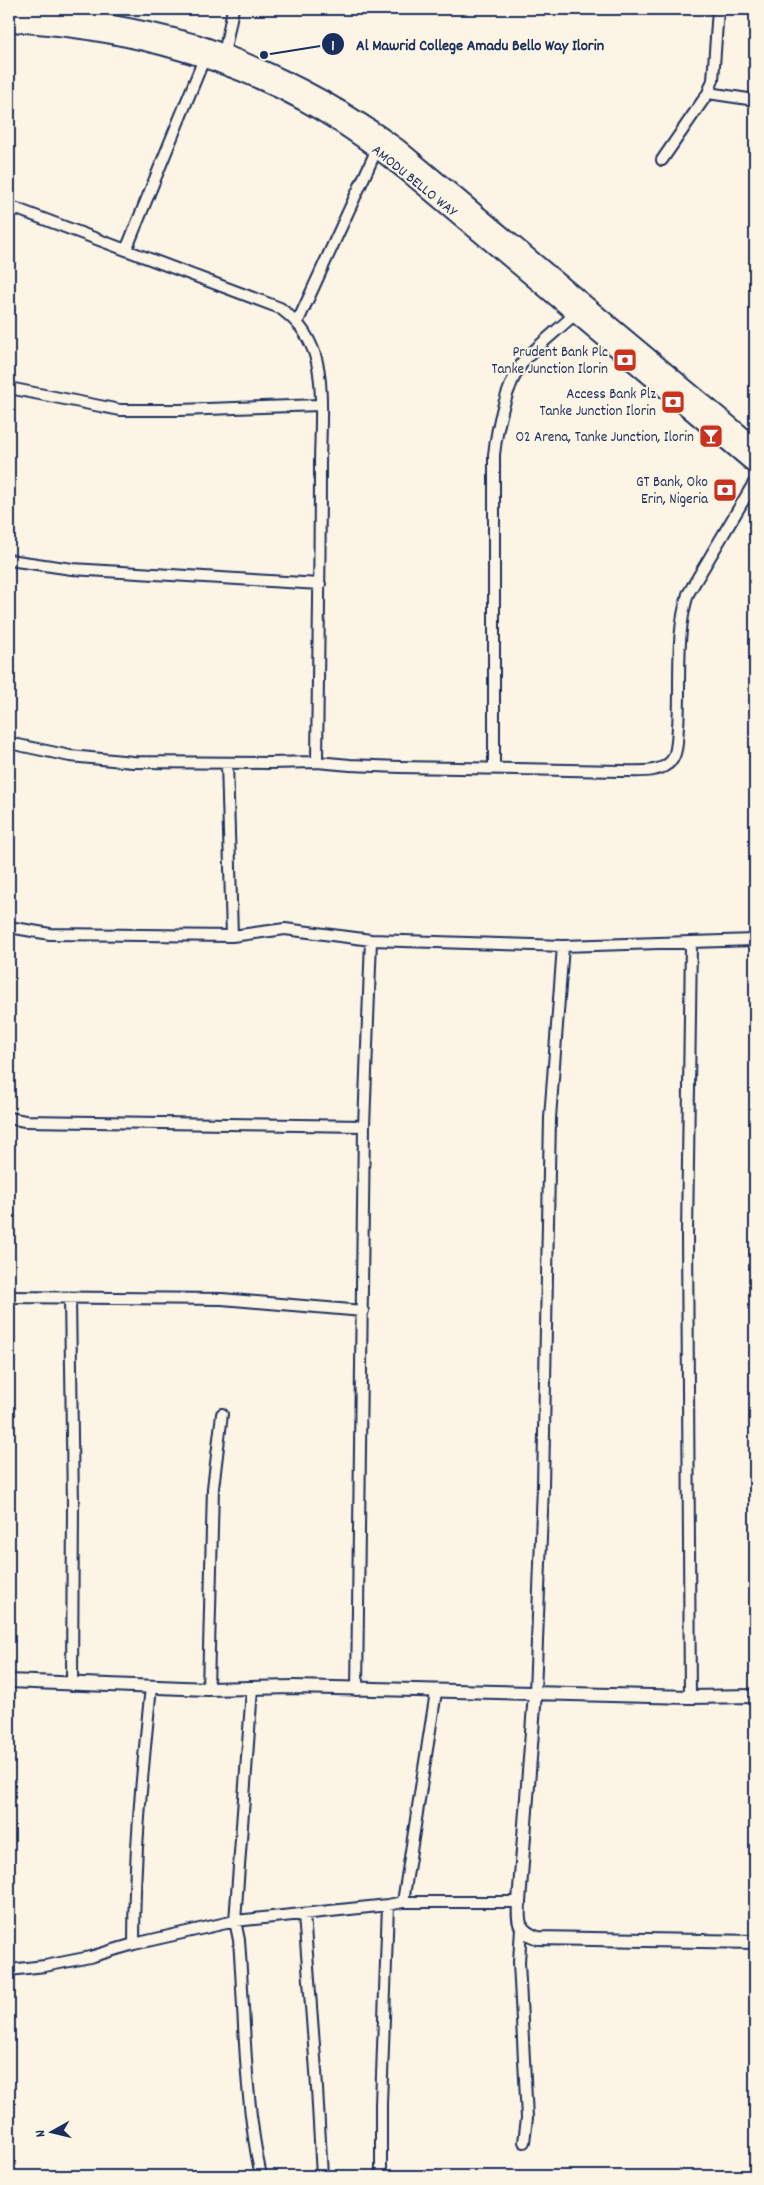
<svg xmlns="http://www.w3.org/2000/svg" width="764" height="2185" viewBox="0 0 764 2185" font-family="Dekko,sans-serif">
<rect width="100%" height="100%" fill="#fcf5e5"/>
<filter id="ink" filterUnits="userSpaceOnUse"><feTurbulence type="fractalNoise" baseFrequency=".02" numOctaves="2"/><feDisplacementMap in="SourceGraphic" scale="10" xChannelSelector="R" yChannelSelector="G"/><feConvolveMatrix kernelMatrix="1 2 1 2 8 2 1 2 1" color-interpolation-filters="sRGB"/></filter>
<g filter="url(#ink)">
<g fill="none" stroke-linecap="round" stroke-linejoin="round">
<g stroke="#1b2f5e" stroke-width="14">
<path id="minor" d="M 224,54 L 233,9
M 708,93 L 755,100
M 662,160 L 708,93 L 713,80 L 718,9
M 9,206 L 280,308 C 298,322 306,331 314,352 C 325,381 320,434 320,466 C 320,564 318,663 317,762
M 126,250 L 204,59
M 298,321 L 377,149
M 9,388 L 120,410 L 180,410 L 320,405
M 9,560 L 72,569 L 320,584
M 9,743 L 70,756 L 133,762 L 269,763 L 317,762 L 350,765 L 400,767 L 621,771 C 637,771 661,774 672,760 C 678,751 677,737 678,727 C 681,683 675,636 688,594 L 755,481
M 227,763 L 232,936
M 494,769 L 494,455 C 497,427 506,385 523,362 C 537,346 559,329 575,314
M 9,927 L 50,934 L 232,936 L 285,929 L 371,940 L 563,946 L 755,940
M 9,1118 L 25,1121 L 364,1126
M 9,1297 L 222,1299 L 363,1311
M 70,1298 L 73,1505 L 72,1685
M 208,1689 L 213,1488 L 222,1414
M 252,1689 L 235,1921 L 239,1940 C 245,2018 244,2099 261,2176
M 357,1690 L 364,1126 L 371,940
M 535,1693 L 543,1486 L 550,1118 L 563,946
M 690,1697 L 687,1235 L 691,942
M 403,1902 L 436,1692
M 304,1915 L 316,2071 L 322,2176
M 521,1928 L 519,1962 L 527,2118 L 524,2142
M 134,1944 C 134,1858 142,1773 151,1687
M 9,1970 L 45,1966 L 90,1957 L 134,1944 L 235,1921 L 388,1905 L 403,1902 L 519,1902
M 381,2176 L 381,2104 L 388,1905"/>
</g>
<g stroke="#1b2f5e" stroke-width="16">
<path id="tertiary" d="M 9,1681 L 208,1689 L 294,1687 L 690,1697 L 755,1696
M 535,1693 L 519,1902 C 518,1921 517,1931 538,1938 L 755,1942"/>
</g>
<g stroke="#1b2f5e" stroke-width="20">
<path id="primary" d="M 9,10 C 71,16 132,25 192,42 C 205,45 218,51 231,56 C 290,79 345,109 397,147 L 755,446
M 9,23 C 111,28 218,54 307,104 C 348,127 386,155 422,185 L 755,465"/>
</g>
<use href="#minor" stroke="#fcf5e5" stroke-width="10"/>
<use href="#tertiary" stroke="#fcf5e5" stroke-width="12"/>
<use href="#primary" stroke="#fcf5e5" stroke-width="16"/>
</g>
</g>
<defs>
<g id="bank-square" transform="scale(1.25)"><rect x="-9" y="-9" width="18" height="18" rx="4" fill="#c8321e" stroke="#fcf5e5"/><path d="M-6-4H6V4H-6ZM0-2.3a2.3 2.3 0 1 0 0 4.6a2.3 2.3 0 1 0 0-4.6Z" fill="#fff"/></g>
<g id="bar-square" transform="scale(1.25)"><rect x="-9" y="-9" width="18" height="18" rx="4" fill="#c8321e" stroke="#fcf5e5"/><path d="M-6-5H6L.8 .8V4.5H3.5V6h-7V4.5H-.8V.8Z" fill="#fff"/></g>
</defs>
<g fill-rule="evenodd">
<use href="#bank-square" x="625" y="360"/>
<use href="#bank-square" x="673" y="402"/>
<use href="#bar-square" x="711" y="436"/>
<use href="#bank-square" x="725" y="490"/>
</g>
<g text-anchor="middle" stroke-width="4" stroke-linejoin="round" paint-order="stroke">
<g font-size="15" fill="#1b2f5e" stroke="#fcf5e5">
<text transform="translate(415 180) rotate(39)" y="5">AMODU BELLO WAY</text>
</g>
<g font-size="15" fill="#1b2f5e" stroke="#fcf5e5" text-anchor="end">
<text x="608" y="356">Prudent Bank Plc<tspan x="608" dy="17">Tanke Junction Ilorin</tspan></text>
<text x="656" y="398">Access Bank Plz<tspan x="656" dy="17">Tanke Junction Ilorin</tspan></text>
<text x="694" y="441">O2 Arena, Tanke Junction, Ilorin</text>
<text x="708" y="486">GT Bank, Oko<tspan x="708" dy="17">Erin, Nigeria</tspan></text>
</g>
</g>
<path fill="none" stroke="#1b2f5e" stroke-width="2" d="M264 55L333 44"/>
<g fill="#1b2f5e" stroke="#fcf5e5" stroke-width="2">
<circle cx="264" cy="55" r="5"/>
<circle cx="333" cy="44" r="12"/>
</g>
<g font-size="15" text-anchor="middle" font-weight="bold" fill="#fff">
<text x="333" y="50">1</text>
</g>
<g font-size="16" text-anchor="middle" font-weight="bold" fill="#1b2f5e" stroke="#fcf5e5" stroke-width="4" stroke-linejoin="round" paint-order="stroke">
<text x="480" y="50">Al Mawrid College Amadu Bello Way Ilorin</text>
</g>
<rect width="764" height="2185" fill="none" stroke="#fcf5e5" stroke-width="30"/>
<rect x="15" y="15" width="734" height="2155" fill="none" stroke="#1b2f5e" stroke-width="2" filter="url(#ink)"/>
<g transform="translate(52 2132) rotate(262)" stroke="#fcf5e5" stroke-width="4" paint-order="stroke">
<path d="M0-4L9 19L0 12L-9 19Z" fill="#1b2f5e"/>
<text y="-8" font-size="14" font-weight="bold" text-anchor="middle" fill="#1b2f5e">N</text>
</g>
</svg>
